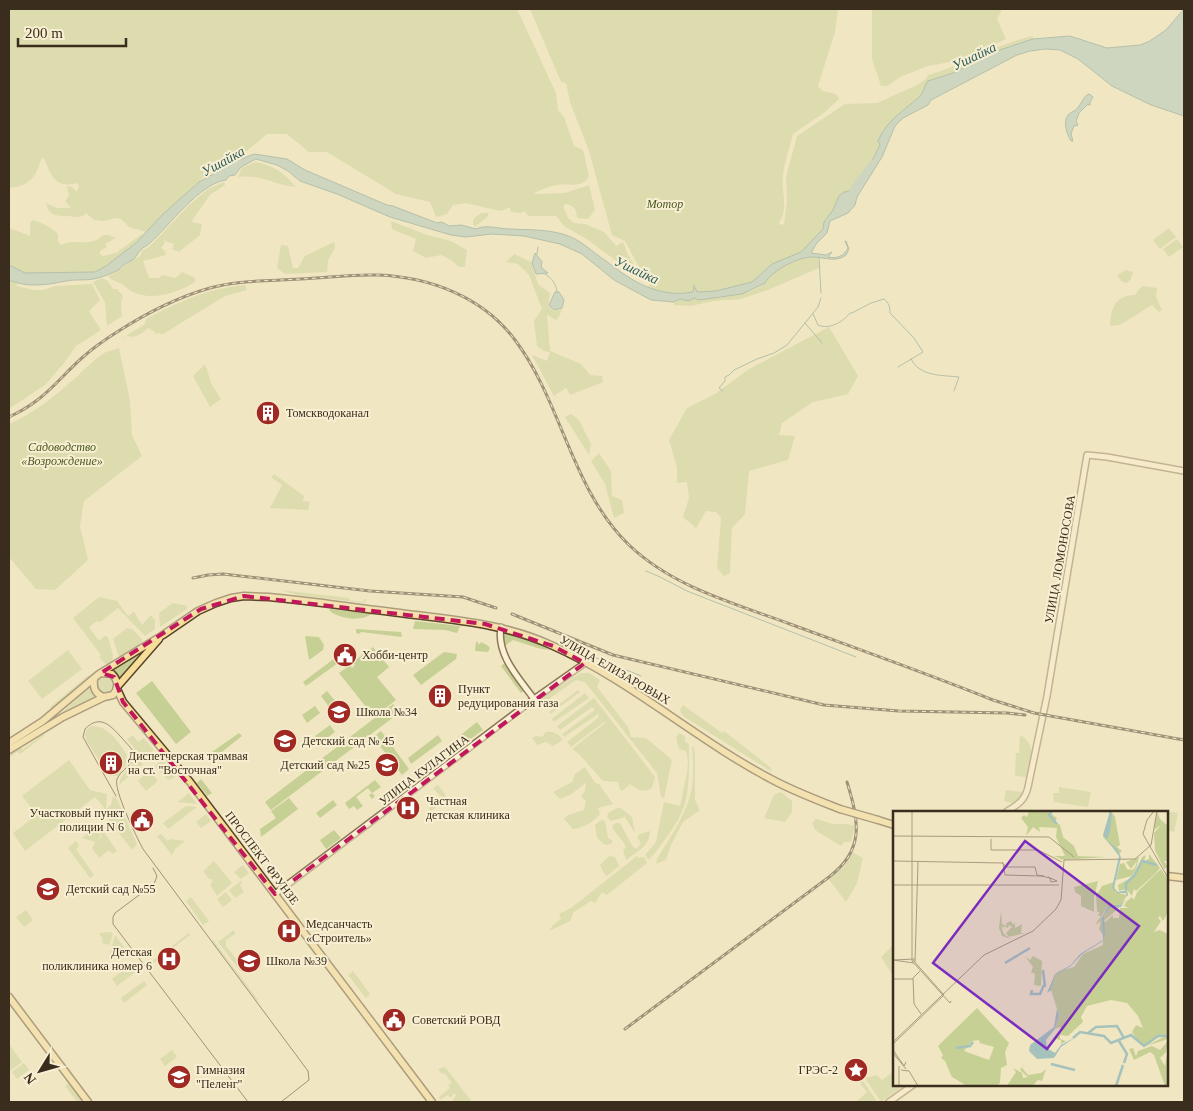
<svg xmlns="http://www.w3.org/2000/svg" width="1193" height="1111" viewBox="0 0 1193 1111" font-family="'Times New Roman',serif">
<rect width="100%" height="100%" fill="#f1e6c2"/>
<path fill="#c6d095" d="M 9,9 L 517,9 L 556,93 L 558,110 L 564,117 L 574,146 L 583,150 L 589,176 C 582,189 569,183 557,185 C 549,186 541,190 534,193 L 536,194 L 565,193 L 589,185 L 595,210 L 588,219 L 577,218 C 576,209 575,206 566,204 L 563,206 L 568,218 L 574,223 L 585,224 L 604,232 L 616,246 L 623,242 L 628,255 L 642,278 L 642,280 L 588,240 L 564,226 L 556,216 L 529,216 L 524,211 L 521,213 L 511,212 L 510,208 L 508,208 L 501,211 L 465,203 L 453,205 L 447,214 L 436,217 L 430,202 L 396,194 L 327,152 L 309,152 L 287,134 L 267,134 L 248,150 L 206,175 L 162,215 L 146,232 L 129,227 L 121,219 L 116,218 L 103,221 L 94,220 L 86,213 C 80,220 74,216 66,216 C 55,216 49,215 46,203 L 57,208 L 71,208 L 65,201 L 69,196 L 67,186 L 72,187 L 77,192 L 79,186 L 77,183 C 55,189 51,175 44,158 L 41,159 C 36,178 29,186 9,188 Z
M 530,9 L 838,9 L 835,32 L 818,86 L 822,91 L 836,94 L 839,99 L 825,112 L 793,134 C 790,148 784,162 783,176 C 781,190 789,211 779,222 L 780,225 L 784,224 L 787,201 L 786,177 L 797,136 L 845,104 L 877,103 L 917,85 L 926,79 L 928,75 C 964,65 996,44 1033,36 L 1033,40 L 925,92 L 898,114 L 882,131 L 878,143 L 880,145 C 872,160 867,174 857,187 C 853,191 845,194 839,196 L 833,210 L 824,222 L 823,229 L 801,252 L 772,264 L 752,282 L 716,291 L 697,292 L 695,285 L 693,286 L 693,292 L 666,293 L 648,288 L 650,281 L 646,280 L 625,241 L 612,235 L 589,151 L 570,102 L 566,83 L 561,82 Z
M 872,9 L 1002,9 L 997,19 L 1006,39 L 971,55 L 950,62 L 928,66 L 902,76 L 887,86 L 881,86 L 872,59 Z
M 255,162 C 275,166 283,172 296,187 C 274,185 262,174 238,177 L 242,168 Z
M 224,182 L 225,185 L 210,195 L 191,222 L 202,224 L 200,235 L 179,252 L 172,249 L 174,244 L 163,240 L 165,243 L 161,248 L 165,251 L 166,255 L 143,261 L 149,278 L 159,278 L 163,275 L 175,278 L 182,272 L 195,278 L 195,282 C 178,293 150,302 131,291 C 127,289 125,286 122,284 C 116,281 112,281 108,276 L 119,271 L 121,268 L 140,256 L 142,251 L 150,246 L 188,206 L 208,189 Z
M 482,213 L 488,213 L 488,216 L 475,227 L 473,224 L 474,218 Z
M 33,220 C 42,223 51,227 58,234 L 58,242 L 61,245 C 77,237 89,249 103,235 L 108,235 L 116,238 L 105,244 L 107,247 L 100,251 L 100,254 L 103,256 L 116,253 L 142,234 L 144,235 L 123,254 L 106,266 L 95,272 L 25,273 L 9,265 L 9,228 L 30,236 L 30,223 Z
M 391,221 L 427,235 L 451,241 L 467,250 L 465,267 L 459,267 L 451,260 L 441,255 L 426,258 L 413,251 L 416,239 L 392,229 Z
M 1169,228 L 1176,237 L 1160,249 L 1153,240 Z
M 1177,239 L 1183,247 L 1169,257 L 1163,249 Z
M 334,242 L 335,248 L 328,260 L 327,272 L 285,274 L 277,268 L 281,245 L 288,246 L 293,268 L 298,268 L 305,256 Z
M 514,254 L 531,262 L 538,284 L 550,293 L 548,305 L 554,311 L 562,309 L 559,317 L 556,320 L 547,315 L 550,351 L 581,364 L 590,375 L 602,376 L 603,382 L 570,395 L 566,388 L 554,396 L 532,355 L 547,361 L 550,352 L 544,351 L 537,346 L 534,321 L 542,309 L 529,275 L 518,264 L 506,262 Z
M 810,257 L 818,257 L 819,268 L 768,290 L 741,299 L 714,301 L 690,306 L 674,305 L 673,302 L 680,299 L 689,301 L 694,298 L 699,300 C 720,297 746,297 764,284 C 767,281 765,281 768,278 C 776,268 798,259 810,257 Z
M 1126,270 L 1133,272 L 1131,279 L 1127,283 L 1122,282 L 1117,275 Z
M 102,278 L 108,281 L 113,289 L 117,289 L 123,296 L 121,302 L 122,316 L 107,326 L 105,302 L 93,282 Z
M 9,280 L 17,284 L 17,286 L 33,290 L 43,290 L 55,286 L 92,284 L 100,300 L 89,311 L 101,330 L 76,346 L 64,363 L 45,385 L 9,409 Z
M 245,285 L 247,290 L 225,296 L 163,334 L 159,333 L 157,334 L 149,328 C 142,333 135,339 127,336 L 121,339 L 145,324 L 146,319 C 180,301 206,289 245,285 Z
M 1143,286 L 1157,288 L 1156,297 L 1162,310 L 1159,312 L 1152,305 L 1120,325 L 1110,326 C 1111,309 1115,295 1135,295 L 1139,289 Z
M 829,327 L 858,376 L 848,394 L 813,402 L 782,423 L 779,435 L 795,436 L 788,460 L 749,471 L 745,514 L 732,528 L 730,573 L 724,576 L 717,568 L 721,518 L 716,512 L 706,511 L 696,528 L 683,517 L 689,498 L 687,482 L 677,483 L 677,467 L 669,440 L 687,408 L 715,394 L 749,369 Z
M 119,348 L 130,401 L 132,435 L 142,456 L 84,501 L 80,526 L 88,560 L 55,590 L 36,589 L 9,557 L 9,424 C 45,408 67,385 96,359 L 104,353 Z
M 205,364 L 212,385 L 221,399 L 210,407 L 193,376 Z
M 571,414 L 579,420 L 591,444 L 589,455 L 565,417 Z
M 599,453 L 611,471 L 612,496 L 622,500 L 624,513 L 614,518 L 605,484 L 591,461 Z
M 274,474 L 304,496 L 303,501 L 310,502 L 308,510 L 270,508 L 282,485 L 271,477 Z
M 280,590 L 349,598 L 349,600 L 363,602 L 365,599 L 367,600 L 364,603 L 297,595 Z
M 99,597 L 117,601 L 128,616 L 134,612 L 142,625 L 151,615 L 155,620 L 155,629 L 145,636 L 118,608 L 100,622 L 97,621 L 89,627 L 99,641 L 105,636 L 108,637 L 113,655 L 112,663 L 107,665 L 99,657 L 101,655 L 73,618 Z
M 173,603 L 187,606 L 187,609 L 160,627 L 159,613 Z
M 331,609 L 371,614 L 372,614 C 360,622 338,619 329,610 Z
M 415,621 L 460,626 L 457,633 L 445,630 L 413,629 Z
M 127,628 L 132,629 L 142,639 L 142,642 L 119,657 L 113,639 Z
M 356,629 L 401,632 L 402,637 L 361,632 L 360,634 L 356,633 Z
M 504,632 L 525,639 L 551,650 L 541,649 L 513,640 L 505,646 L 502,645 L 502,634 Z
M 305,636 L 319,637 L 324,645 L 323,650 L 309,660 Z
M 476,642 L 478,642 L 478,644 L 480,644 L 481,642 L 487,645 L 490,648 L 488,652 L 475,651 Z
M 373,647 L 389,667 L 377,677 L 396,700 L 374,717 L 339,673 L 350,665 L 352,668 L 355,665 L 353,662 Z
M 147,648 L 119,679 L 112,671 Z
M 68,650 L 82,669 L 42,699 L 28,681 Z
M 444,652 L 457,654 L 456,659 L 421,685 L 413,675 Z
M 335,658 L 338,663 L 306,686 L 303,682 Z
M 506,662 L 526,690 L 521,693 L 501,666 Z
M 581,673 L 589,673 L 600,680 L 597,687 L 628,727 L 631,737 L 646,738 L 672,760 L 664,798 L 661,797 L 657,773 L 585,682 L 576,680 L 539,706 L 536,701 Z
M 89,675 L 90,678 L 53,710 L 50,707 Z
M97 685a8 8 0 1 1 16 0a8 8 0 1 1-16 0Z
M 152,681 L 191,732 L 176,744 L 136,693 Z
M 91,686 L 97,696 L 57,717 Z
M 578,690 L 580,692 L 550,714 L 549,712 Z
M 327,691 L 336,702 L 329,707 L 321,696 Z
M 585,693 L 589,698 L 554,722 L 552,719 Z
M 594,698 L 655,777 L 652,788 C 642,793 638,790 630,784 L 622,791 L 620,789 L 618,782 L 603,781 L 579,754 L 572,749 L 605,723 L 604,722 L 571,747 L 567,742 L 599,717 L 598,714 L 564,737 L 562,734 L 595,710 L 592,707 L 560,730 L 557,726 Z
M 393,704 L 399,713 L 271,810 L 265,802 Z
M 683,705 L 722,733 L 724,731 L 771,768 L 772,772 L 683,716 L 680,710 Z
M 315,706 L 320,713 L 307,723 L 302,715 Z
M 340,707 L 348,717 L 340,723 L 333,712 Z
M 477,722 L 483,730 L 454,751 L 449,744 Z
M 330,725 L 335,732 L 321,743 L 315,736 Z
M 92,726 C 107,725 119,742 126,754 L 127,759 L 125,767 L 119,767 L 122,771 L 118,776 L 109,776 L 86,740 C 84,733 86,729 92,726 Z
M 381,731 L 409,769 L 402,775 L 373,737 Z
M 546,732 C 554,731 558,734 563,740 L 553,746 L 546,742 L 537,745 L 532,738 L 536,736 L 542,737 Z
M 239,733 L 242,736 L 213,759 L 209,754 Z
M 679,733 L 685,736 L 685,742 L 689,744 C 689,765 690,787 684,807 C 677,825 661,846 649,860 L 645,855 L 656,842 L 664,802 L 680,806 L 687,773 L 688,761 L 686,751 L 679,749 L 676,738 Z
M 44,734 L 44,736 L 20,754 L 17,752 L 9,758 L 9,751 L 20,747 L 23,749 Z
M 133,735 L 138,742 L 144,738 L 154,750 L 148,755 L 137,758 L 134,748 L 127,739 Z
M 438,735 L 442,741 L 411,764 L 408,758 Z
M 1020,735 C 1038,745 1030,761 1026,777 L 1015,776 L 1016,753 L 1019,753 Z
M 692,747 L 694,747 L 695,755 L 695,800 L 700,810 L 683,822 L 671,845 L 666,860 L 656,864 L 657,859 C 671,836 688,812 692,786 C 694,773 693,760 692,747 Z
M 147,757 L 141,762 L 143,764 L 119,785 L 121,777 L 136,760 Z
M 162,759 L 176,776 L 170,780 L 167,779 L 155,766 Z
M 69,760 L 90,790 L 107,794 L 106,809 L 111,805 L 113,796 L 117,799 L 137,844 L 132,850 L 105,815 L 106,810 L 95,797 L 25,851 L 13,833 L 37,815 L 22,796 Z
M 585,767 L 595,783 L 599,784 L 613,804 L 598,808 L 600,814 C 592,823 585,827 573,829 L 564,819 L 568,815 L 584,810 L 586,801 L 581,797 L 585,790 L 586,783 L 570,795 L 560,799 L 553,792 L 572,782 L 575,774 Z
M 149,770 L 158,781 L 146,791 L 138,781 Z
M 201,779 L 212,793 L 207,796 L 197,783 Z
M 375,780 L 381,787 L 372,793 L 375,796 L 372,799 L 369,795 L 372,793 L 368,788 L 356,797 L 363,806 L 357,810 L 354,806 L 349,809 L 345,803 Z
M 438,785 L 445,794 L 446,799 L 431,811 L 429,808 L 442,798 L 433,788 Z
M 1059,787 L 1091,792 L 1088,807 L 1054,802 L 1053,793 L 1059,793 Z
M 1006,790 L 1023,792 L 1021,798 L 1011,803 L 1004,801 Z
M 781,792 L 792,801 L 792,812 L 785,822 L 764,818 L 774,795 Z
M 189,793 L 197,804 L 178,802 Z
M 289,798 L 298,809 L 261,837 L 260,829 L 276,818 L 271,811 Z
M 333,800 L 337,805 L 320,818 L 316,813 Z
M 186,806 L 197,807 L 168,829 L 163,823 Z
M 617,808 L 621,808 L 632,817 L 635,833 L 625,817 L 611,821 L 607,817 L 608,813 Z
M 1160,810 L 1178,813 L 1174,832 L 1167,830 L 1167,812 L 1160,812 Z
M 206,814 L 211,821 L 201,828 L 196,822 Z
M 816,819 L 833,824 L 847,824 L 855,826 L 851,842 L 844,842 L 841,846 L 815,830 L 812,823 Z
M 601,820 L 605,821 L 608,838 L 613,841 L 611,844 L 605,845 L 597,838 L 595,825 Z
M 616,823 L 620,823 L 633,847 L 637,849 L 641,843 L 637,837 L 640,834 L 650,831 C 649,847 639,850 626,860 L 623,850 L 626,847 C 622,838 616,836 612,826 Z
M 99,825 L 117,851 L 113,854 L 109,850 L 99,858 L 92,848 L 95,842 L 82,838 L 95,828 L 101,837 L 95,842 L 102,837 L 96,827 Z
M 238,829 L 259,855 L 258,862 L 235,831 Z
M 334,830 L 341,838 L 326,849 L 320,840 Z
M 161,834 L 168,841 L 171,839 L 185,841 L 175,849 L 172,855 L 157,836 Z
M 76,841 L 79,846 L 76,849 L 94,875 L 90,878 L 68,848 Z
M 852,852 L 863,858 L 857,883 L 846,902 L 828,878 L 843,868 Z
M 609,856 L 615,857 L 619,866 L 607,876 L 604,873 L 600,865 Z
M 637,856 L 639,858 L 644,857 L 647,863 L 607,895 L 602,892 L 595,903 L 591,901 L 574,912 L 570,921 L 549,931 L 553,925 L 561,919 L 559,914 L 571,908 Z
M 214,861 L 232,883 L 217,896 L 210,885 L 213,881 L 211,879 L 209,879 L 203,871 Z
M 243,865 L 249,873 L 241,879 L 234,872 Z
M 241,881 L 242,883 L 240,885 L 244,892 L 235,898 L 229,890 Z
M 226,892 L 232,900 L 223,907 L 217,899 Z
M 191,897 L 209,921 L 203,925 L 186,901 Z
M 26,910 L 33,920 L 24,927 L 16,917 Z
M 234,930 L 235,934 L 226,940 L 226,946 L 237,960 L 242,958 L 241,972 L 218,942 Z
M 111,932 L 113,934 L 109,945 L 102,943 L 103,940 L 99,933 Z
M 189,933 L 190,935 L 152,964 L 151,962 Z
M 115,935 L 126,950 L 110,962 L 110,952 Z
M 213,940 L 258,1000 L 257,1001 L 212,941 Z
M 893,945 L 894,977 L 881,957 Z
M 251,951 L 258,959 L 242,971 L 244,957 Z
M 131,964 L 137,971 L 117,986 L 112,979 Z
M 353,971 L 370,994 L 366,998 L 348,975 Z
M 144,981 L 147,985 L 124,1003 L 121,998 Z
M 9,1044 L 22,1062 L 11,1070 L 9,1067 Z
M 172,1050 L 177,1057 L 165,1066 L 160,1059 Z
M 24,1063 L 29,1070 L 17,1079 L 12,1072 Z
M 445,1067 L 472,1102 L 452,1102 L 456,1095 L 454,1093 L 450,1098 L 448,1095 L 441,1099 L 439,1098 L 440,1096 L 450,1088 L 448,1085 L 452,1083 L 444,1073 L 442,1074 L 438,1069 Z
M 894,1071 L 894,1085 L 905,1085 L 881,1102 L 865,1078 L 877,1075 L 882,1080 Z
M 863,1081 L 876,1100 L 876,1102 L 856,1102 L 867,1092 L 860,1083 Z
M 69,1083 L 71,1084 L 85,1102 L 77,1102 L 65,1086 Z"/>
<path fill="#a5c3bc" stroke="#6b938b" d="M 1184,9 L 1184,116 L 1151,105 L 1112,86 L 1078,59 L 1060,50 L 1045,49 L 1030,51 L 1017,55 L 931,100 L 928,105 L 903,118 L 895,126 L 882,157 L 857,197 L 855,205 L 848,213 L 830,221 L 827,233 L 816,244 L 811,253 L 826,255 L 832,252 L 828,257 C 837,259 844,256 848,248 L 845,241 L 846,241 L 849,249 L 846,255 C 836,263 824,257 812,257 C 798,257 771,271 765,283 L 742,294 L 699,300 L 694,298 L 689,301 L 680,299 L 673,302 L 651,300 L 614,280 L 582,254 L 560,244 L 524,236 L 492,234 L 466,237 L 451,235 L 390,217 L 337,194 L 300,181 L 288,171 L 277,165 L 256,159 L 241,167 L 235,175 L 229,176 L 226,180 C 200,183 169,226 150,243 C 147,246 143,247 141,250 C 138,252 137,256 134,259 C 129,263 122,264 119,270 C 112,273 105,276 98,278 C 88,281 76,279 66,281 C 47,285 27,288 9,280 L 9,265 L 25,273 L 95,272 L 106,266 L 136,243 L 162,215 L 199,182 L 236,161 L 254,154 L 287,159 L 305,170 L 387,205 L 393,206 L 437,223 L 442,222 L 449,226 L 461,225 L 476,229 C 487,224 498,229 510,229 C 529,230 553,229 571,237 C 584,243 594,253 606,261 C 633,282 658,298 693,292 L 694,285 L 697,292 L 716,291 L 752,282 L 772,264 L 801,252 L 823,229 L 824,222 L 833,210 L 839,196 L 844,192 C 860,192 873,158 880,145 L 878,141 C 886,121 902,112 918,98 C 924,93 924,86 928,81 L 953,73 L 994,52 L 1033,39 L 1070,36 L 1107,48 L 1140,45 L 1148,42 L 1166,30 Z
M 1089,94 L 1093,97 L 1090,102 L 1090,105 L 1087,105 L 1079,113 L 1076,121 L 1078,125 L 1074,126 L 1071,134 L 1073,141 L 1071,141 C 1067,134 1062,121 1069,114 C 1073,111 1076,111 1079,106 C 1083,101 1083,97 1089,94 Z
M 535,253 L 542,262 L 541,267 L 548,273 L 536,274 L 532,263 Z
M 555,292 L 559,292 L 564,300 L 562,308 L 554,310 L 549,305 Z"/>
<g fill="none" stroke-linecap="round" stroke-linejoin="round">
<path stroke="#6b938b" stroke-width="1" d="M 537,254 L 538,247
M 819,257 L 821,293
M 545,274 C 553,279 556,284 557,292
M 813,314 L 818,325 C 829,330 843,322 850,313 L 852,313 L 871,303 L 884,299 C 889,303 890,307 890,313 L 914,338 L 923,352 L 898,367
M 805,323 L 822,343
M 911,359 C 920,377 942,375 959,377 L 954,391
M 723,391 L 719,388 L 725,381 L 725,377 L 729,375 L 734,370 L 757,359 L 774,353 L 787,345 L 818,307 L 821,298
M 646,571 L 660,577 L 687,591 L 856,657
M 589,655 L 641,676"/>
<path stroke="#a5c3bc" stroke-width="6" d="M 850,196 L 856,184 L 873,163"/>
<g stroke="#8d7758" stroke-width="8">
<path id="minor" d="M 501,627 C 496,655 519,678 534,699
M 1006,812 C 1017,805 1025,801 1028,787 L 1047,696 L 1087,455 L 1107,457 L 1184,471
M 275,894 L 534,699 L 585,663
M 889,1102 L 913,1085"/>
</g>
<g stroke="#5a442c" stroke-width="9">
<path id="major" d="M 94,680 C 93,688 95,694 104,697 L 113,695 C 119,688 118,680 112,674 L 101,673
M 117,687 L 159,639
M 117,689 L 123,702 L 190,782 L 432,1102
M 9,743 L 43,721 L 99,674 L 163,635 L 198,611 L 216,603 L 231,598 L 244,596 L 269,597 C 313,601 356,608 400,613 C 452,620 503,623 551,645 C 630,680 695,739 771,779 C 793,791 817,800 840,809
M 9,750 L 63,717 L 104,697
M 878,820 L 894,825
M 1167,876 L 1184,878
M 9,997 L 88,1102"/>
</g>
<use href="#minor" stroke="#fbf2d6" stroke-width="5"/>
<use href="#major" stroke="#f7de98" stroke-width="6"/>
<path stroke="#3b2d1d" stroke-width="1" d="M 116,796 L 83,737 L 85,729 C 100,714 110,725 121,737 C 126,743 131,747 134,753 C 134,766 122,768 117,779 C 113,789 137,838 143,849 L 308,1071 L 309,1080 L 281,1102
M 153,868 L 157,876 L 154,884 L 115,913 L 113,917 L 113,924 L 248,1102"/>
<g stroke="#3b2d1d" stroke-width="3">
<path id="rail" d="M 9,417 C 20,412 30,406 40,398 C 55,386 68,370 83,357 C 93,348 106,339 117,332 C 145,314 178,297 210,288 C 238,280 270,281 300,279 C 326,278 352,274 378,275 C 430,277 483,297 515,340 C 562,402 571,489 629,545 C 673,587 733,603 790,624 C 858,649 926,673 993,700 L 1034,713 L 1184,740
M 193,578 L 208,575 L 223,574 L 370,591 L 463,597 L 496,608
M 512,614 L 613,655 L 824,705 L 899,711 L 1007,713 L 1025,715
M 625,1029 L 829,877 C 865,850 859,821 847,782"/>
</g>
<use href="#rail" stroke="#f8efd2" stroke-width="1" stroke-dasharray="4" stroke-linecap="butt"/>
<g stroke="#5a442c" stroke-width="9" stroke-linecap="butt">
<path id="major-bridge" d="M 840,809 L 878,820"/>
</g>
<use href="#major-bridge" stroke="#f7de98" stroke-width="6"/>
</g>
<path d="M0 0H1193V1111H0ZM 244,596 L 485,624 L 553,646 L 585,663 L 275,894 L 123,702 L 114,677 L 101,673 L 201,609 Z" fill="#f1e6c2" fill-opacity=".55" fill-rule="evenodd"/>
<path fill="none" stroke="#c2185b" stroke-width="4" stroke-dasharray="10 6" stroke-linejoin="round" d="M 244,596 L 485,624 L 553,646 L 585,663 L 275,894 L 123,702 L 114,677 L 101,673 L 201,609 Z"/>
<defs>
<g id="building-disc" transform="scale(1.25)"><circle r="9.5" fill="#a02a23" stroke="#f8efd2"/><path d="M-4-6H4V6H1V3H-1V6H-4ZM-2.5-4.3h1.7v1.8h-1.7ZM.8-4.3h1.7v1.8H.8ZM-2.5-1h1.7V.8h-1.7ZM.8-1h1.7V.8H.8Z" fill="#fff"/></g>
<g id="civic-disc" transform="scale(1.25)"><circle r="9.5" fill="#a02a23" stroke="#f8efd2"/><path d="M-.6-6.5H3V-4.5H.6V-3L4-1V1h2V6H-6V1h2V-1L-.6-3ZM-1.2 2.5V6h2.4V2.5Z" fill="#fff"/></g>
<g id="school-disc" transform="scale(1.25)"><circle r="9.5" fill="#a02a23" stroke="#f8efd2"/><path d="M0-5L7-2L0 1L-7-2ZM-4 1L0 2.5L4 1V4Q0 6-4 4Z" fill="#fff"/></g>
<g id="hospital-disc" transform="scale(1.25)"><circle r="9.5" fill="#a02a23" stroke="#f8efd2"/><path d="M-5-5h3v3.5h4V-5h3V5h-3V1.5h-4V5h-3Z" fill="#fff"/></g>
<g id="sight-disc" transform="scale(1.25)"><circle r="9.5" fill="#a02a23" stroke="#f8efd2"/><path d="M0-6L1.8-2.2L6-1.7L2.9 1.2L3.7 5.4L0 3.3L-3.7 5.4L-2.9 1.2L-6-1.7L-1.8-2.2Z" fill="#fff"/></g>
</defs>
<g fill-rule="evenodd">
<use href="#building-disc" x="268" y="413"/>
<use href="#civic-disc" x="345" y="655"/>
<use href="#building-disc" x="440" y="696"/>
<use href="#school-disc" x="339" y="712"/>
<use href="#school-disc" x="285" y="741"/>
<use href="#building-disc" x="111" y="763"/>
<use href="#school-disc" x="387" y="765"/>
<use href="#hospital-disc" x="408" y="808"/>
<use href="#civic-disc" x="142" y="820"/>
<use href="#school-disc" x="48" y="889"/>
<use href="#hospital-disc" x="289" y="931"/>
<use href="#hospital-disc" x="169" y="959"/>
<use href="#school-disc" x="249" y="961"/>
<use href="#civic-disc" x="394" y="1020"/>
<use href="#sight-disc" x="856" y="1070"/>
<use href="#school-disc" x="179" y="1077"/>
</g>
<g text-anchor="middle" stroke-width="4" stroke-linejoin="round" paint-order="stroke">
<g font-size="12" font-style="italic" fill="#485922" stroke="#f8efd2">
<text x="665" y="208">Мотор</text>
<text x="62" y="451">Садоводство<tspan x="62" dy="14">«Возрождение»</tspan></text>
</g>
<g font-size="12" fill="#3b2d1d" stroke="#f8efd2" text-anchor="start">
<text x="286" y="417">Томскводоканал</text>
<text x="362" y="659">Хобби-центр</text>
<text x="458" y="693">Пункт<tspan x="458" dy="14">редуцирования газа</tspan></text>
<text x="356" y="716">Школа №34</text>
<text x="302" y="745">Детский сад № 45</text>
<text x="128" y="760">Диспетчерская трамвая<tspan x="128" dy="14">на ст. "Восточная"</tspan></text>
<text x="370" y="769" text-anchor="end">Детский сад №25</text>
<text x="426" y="805">Частная<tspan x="426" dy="14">детская клиника</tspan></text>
<text x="124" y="817" text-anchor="end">Участковый пункт<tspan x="124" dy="14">полиции N 6</tspan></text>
<text x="66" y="893">Детский сад №55</text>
<text x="306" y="928">Медсанчасть<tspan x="306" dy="14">«Строитель»</tspan></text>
<text x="152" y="956" text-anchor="end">Детская<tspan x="152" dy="14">поликлиника номер 6</tspan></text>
<text x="266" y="965">Школа №39</text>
<text x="412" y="1024">Советский РОВД</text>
<text x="196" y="1074">Гимназия<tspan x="196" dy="14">"Пеленг"</tspan></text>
<text x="838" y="1074" text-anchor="end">ГРЭС-2</text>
</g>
<g font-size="12" fill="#3b2d1d" stroke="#f8efd2">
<text transform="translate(1060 559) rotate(-80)" y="4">УЛИЦА ЛОМОНОСОВА</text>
<text transform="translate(615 670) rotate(30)" y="4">УЛИЦА ЕЛИЗАРОВЫХ</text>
<text transform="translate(424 770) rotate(-37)" y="4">УЛИЦА КУЛАГИНА</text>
<text transform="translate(262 858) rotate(53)" y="4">ПРОСПЕКТ ФРУНЗЕ</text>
</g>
<g font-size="14" font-style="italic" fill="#2b5c5c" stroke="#f8efd2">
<text transform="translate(974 56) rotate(-26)" y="5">Ушайка</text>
<text transform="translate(223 161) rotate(-29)" y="5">Ушайка</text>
<text transform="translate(637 270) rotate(25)" y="5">Ушайка</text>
</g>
</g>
<g transform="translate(893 811)">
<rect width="275" height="275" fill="#f1e6c2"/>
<path d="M 136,0 L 159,0 L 157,2 L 164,7 L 162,11 L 167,14 L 170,26 L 181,35 L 185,45 L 182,45 L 213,46 L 170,49 L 161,45 L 172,45 L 163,26 L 164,17 L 146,16 L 147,21 L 140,16 L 133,25 L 135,16 L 128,7 L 131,4 L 134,6 ZM 215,0 L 217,0 L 218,2 L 216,7 L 218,0 L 222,6 L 227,34 L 224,36 L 229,40 L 226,43 L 210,26 L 217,5 ZM 264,1 L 267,8 L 275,15 L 275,50 L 271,50 L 275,56 L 271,58 L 262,39 L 261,22 L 268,14 L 261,19 ZM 256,43 L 267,57 L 262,63 L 243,80 L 241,78 L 239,85 L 233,78 L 226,80 L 225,74 L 242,65 L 249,46 L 253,44 L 251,50 L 256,48 ZM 246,46 L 243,58 L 239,65 L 223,69 L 227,53 L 231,52 L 234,58 L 239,59 L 242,57 L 244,50 L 238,58 L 233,51 ZM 268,58 L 275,69 L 275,101 L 270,110 L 267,105 L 265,107 L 268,110 L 261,121 L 267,119 L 275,123 L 275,228 L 253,235 L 273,225 L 264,225 L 253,234 L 247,233 L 239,221 L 243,214 L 250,217 L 245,205 L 234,192 L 218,189 L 194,195 L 188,206 L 190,211 L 175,225 L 167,224 L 167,228 L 173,230 L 168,233 L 168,229 L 160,227 L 169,221 L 167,216 L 162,218 L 166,204 L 158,178 L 161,165 L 166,160 L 181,156 L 190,143 L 210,134 L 210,106 L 216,97 L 227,96 L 212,109 L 212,106 L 211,112 L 220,104 L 220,107 L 226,107 L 227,97 L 235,97 L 231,95 L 233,91 L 239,86 L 241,89 L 244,81 ZM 205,70 L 201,87 L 201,101 L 188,95 L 188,85 L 182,81 L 181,76 ZM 221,71 L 222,81 L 234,84 L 228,94 L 213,97 L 209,105 L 210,124 L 206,118 L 208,110 L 202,114 L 208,105 L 204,104 L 207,102 L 204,100 L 203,85 L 209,75 ZM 108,100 L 109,113 L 114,115 L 113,112 L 118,110 L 120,114 L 122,111 L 122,117 L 129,113 L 128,122 L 132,122 L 132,116 L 132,122 L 116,126 L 113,122 L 119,116 L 116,114 L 115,117 L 110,115 L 111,118 L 108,115 L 111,123 L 118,128 L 109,125 L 106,117 ZM 132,145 L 137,149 L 140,145 L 149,150 L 148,175 L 141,174 L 142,163 L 138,161 L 140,156 ZM 84,197 L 116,232 L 112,241 L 114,254 L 108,257 L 107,272 L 103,275 L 74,275 L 59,266 L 52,250 L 48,247 L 50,244 L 45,235 ZM 86,229 L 87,232 L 101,236 L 96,249 L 71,240 L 79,230 ZM 275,230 L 273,241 L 267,247 L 272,255 L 275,239 L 275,274 L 272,275 L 261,244 L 257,241 L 241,249 L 236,238 L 240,237 L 243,245 L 245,240 L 259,235 L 267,239 ZM 131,253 L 129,257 L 135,264 L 148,262 L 153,258 L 149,270 L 145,269 L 139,275 L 114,275 L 123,261 L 120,257 L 129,262 L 130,267 L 135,266 L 127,259 Z" fill="#c6d095" fill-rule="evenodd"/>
<path d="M 217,0 L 219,4 L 217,20 L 214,29 L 224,38 L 228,46 L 221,77 L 225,81 L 234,79 L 235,84 L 228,96 L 216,97 L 211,104 L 212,122 L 210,130 L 189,143 L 178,155 L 162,164 L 158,178 L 166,204 L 162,218 L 153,229 L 154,237 L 162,242 L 168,234 L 183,226 L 168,236 L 161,247 L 144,248 L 136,240 L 137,234 L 161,216 L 164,198 L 158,179 L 154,182 L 162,163 L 178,154 L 187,143 L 210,129 L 209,107 L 213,98 L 217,94 L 228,94 L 234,86 L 233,82 L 224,82 L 219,77 L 226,45 L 210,24 Z" fill="#a5c3bc"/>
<path fill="none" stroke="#a5c3bc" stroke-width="2.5" d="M 159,0 L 156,4 L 164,13M 233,79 L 233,72 L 241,65 L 249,50 L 264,54M 112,152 L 137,137M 150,159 L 152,176M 139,179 L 138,183 L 147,183 L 151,174M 194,223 L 203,216 L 224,215 L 231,227M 180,227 L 187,221 L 211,225 L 218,232 L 238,224 L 251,235 L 265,225 L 275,225M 226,230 L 234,243 L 231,252M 63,237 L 77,235 L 80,231M 158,253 L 182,259M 223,275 L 230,254"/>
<path fill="none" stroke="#a89c80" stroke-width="1" d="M 19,0 L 19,150 L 57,192 L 58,190M 261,0 L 254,9 L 250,23 L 275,67M 0,25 L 156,26 L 181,46M 98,28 L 98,39 L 145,39 L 169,51M 0,50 L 110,52 L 112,64 L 148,65 L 157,67 L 158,71 L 164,70 L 155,66M 109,51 L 113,56 L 142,56 L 144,64 L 151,65M 0,74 L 166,74M 0,149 L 21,152M 0,149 L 22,148M 22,151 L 25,51M 27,160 L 20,167 L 21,193 L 28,203M 0,168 L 20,168M 0,231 L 91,144 L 140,120 L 163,98 L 168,89 L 171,49 L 242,48 L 258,34 L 264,0M 0,233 L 51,184 L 20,149M 0,239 L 11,255 L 13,251M 0,242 L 13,258M 8,259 L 16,260 L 25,275M 6,275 L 6,255"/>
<path fill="#7b2cbf" fill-opacity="0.15" stroke="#7b2cbf" stroke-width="2.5" d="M 132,30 L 246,115 L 154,238 L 40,152 Z"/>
<rect width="275" height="275" fill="none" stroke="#3b2d1d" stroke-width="2.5"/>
</g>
<rect width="1193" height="1111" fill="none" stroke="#3b2d1d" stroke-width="20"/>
<g transform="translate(40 1071) rotate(233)" stroke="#f8efd2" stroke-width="4" paint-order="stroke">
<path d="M0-4L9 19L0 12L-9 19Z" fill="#3b2d1d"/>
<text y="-8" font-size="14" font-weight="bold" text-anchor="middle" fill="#3b2d1d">N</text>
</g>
<path d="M18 38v8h108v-8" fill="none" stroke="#3b2d1d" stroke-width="2.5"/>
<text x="25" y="38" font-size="15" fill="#3b2d1d" stroke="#f8efd2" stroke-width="4" paint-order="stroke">200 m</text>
</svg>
